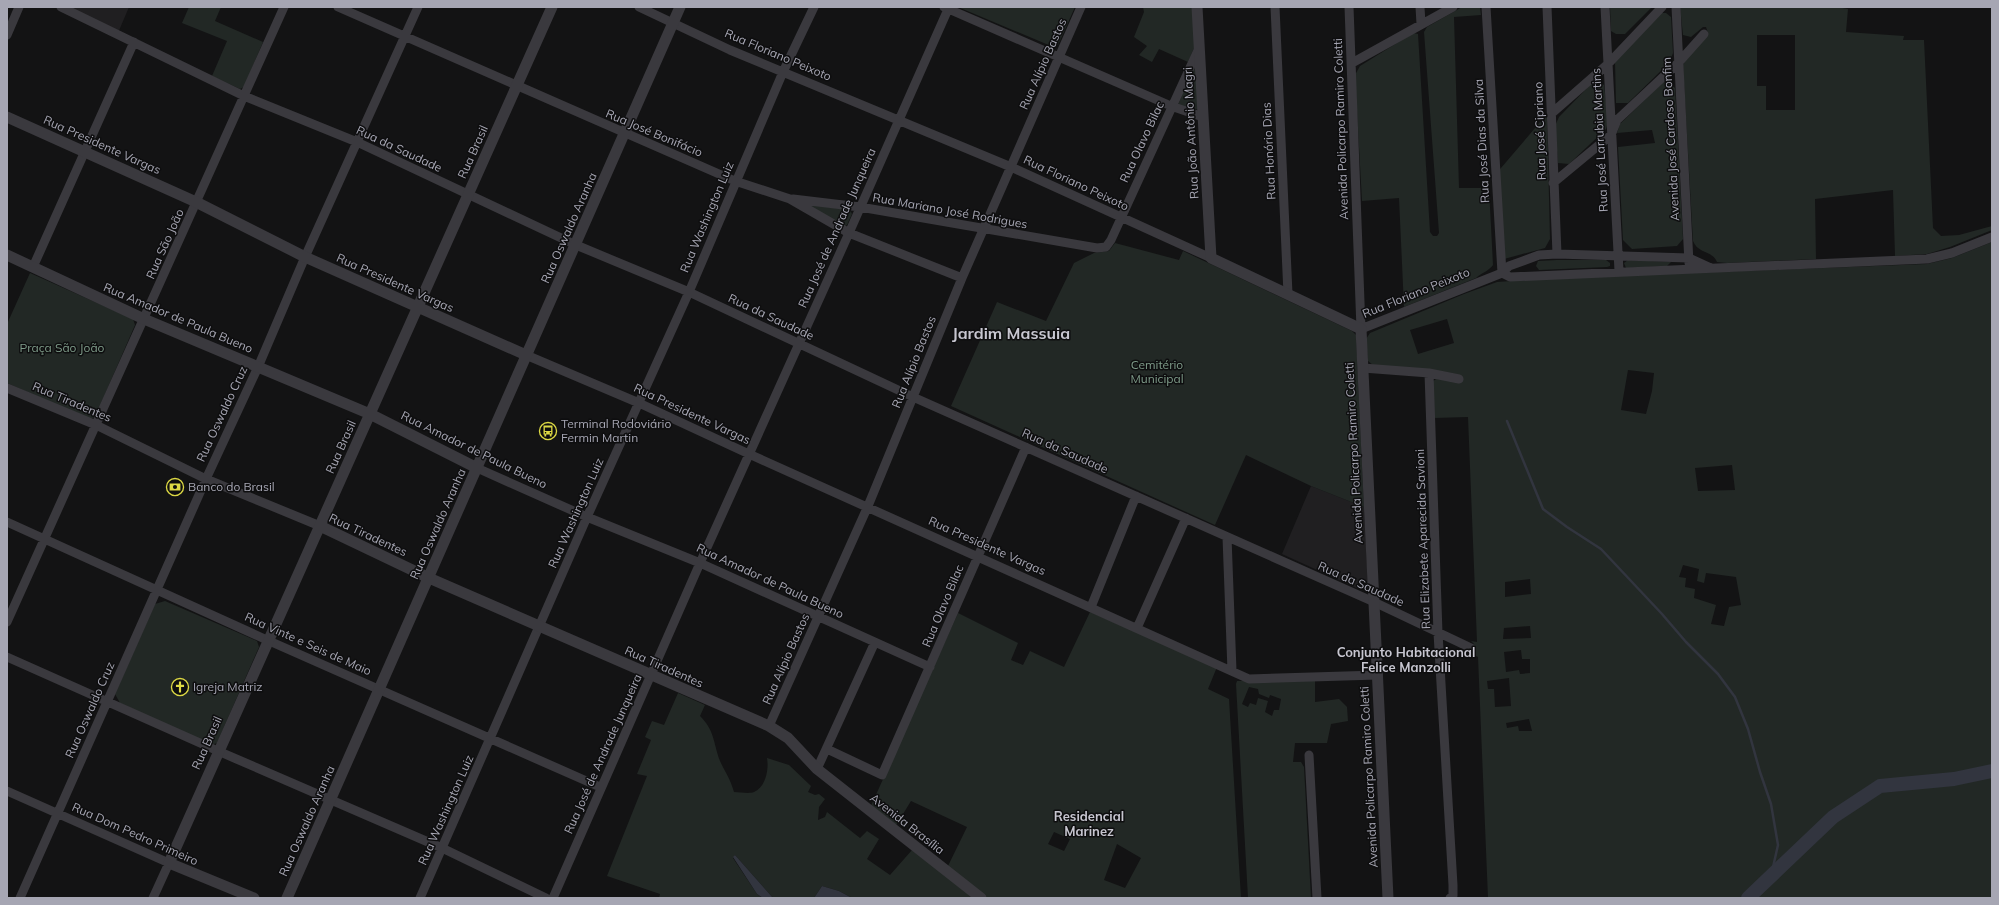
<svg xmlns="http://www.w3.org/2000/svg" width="1999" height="905" viewBox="0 0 1999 905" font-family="Mulish,sans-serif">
<rect width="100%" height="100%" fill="#131314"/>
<path fill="#201f21" d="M 61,7 L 129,7 L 118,33 Z
M 1311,486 L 1364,507 L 1368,584 L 1366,588 L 1359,589 L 1282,554 Z"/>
<path fill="#222825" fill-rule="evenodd" d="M 189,7 L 221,7 L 215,21 L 263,42 L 244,87 L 240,89 L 212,76 L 227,41 L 182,23 Z
M 958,7 L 1075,7 L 1058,45 L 1051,46 Z
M 1143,7 L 1194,7 L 1195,46 L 1188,62 L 1159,49 L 1152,62 L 1139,55 L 1147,46 L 1134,37 L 1144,12 Z
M 1462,7 L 1480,7 L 1481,15 L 1454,17 L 1459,188 L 1489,188 L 1493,265 C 1489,271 1481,273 1476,278 L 1404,307 L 1399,198 L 1362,201 L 1355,75 L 1360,66 L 1413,33 L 1418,34 L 1430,232 L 1433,236 L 1437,236 L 1439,233 L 1424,32 L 1427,27 Z
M 1610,7 L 1652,7 L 1625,34 L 1616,34 L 1611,31 Z
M 1680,7 L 1837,7 L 1848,9 L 1846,32 L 1904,36 L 1903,40 L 1924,40 L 1933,228 L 1941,236 L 1959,235 L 1992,226 L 1992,230 L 1950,247 L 1927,254 L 1895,256 L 1893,190 L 1815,199 L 1816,259 L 1727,263 L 1717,262 C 1712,250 1698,254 1693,241 L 1683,65 L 1686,58 L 1708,33 L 1706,27 L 1703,27 L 1691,37 L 1683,35 ZM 1757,35 L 1795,35 L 1795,110 L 1766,110 L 1766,86 L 1757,86 Z
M 1661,13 L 1666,13 L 1671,17 L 1673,53 L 1669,63 L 1628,103 L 1616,103 L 1615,62 Z
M 1195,65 L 1198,109 L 1193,110 L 1178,105 L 1193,67 Z
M 1599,81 L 1604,85 L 1608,122 L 1606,129 L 1569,164 L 1558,163 L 1555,126 L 1559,117 L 1592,83 Z
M 1663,82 L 1670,84 L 1675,88 L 1683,239 L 1677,246 L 1632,249 L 1623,240 L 1618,147 L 1655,143 L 1652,130 L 1617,133 L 1620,124 Z
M 1547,114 L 1550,239 L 1545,248 L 1504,259 L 1495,175 Z
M 806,204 L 850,210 L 852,214 L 847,225 L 844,227 Z
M 1992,242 L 1992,898 L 1488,898 L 1478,657 L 1472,654 L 1474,644 L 1471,641 L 1477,642 L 1468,417 L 1434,418 L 1432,382 L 1436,379 L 1373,365 L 1368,361 L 1366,339 L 1370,333 L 1464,294 L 1497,282 L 1557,278 L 1927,264 L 1952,258 ZM 1447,319 L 1454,343 L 1418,354 L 1410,330 ZM 1628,370 L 1654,373 L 1652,391 L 1646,414 L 1621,410 ZM 1732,465 L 1735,490 L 1698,491 L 1695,468 ZM 1683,565 L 1699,569 L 1697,581 L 1704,583 L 1706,573 L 1736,577 L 1741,605 L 1729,607 L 1724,626 L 1711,624 L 1716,605 L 1694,598 L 1695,589 L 1685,587 L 1686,578 L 1679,577 ZM 1530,579 L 1531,594 L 1505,597 L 1505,582 ZM 1530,626 L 1531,638 L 1503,639 L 1504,628 ZM 1521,650 L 1522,659 L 1530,659 L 1530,673 L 1520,674 L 1519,670 L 1506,672 L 1504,652 ZM 1509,678 L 1511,706 L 1495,707 L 1494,689 L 1488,689 L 1487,681 ZM 1529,719 L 1532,731 L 1519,731 L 1518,726 L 1507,728 L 1506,723 Z
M 1115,243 L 1179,260 L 1183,251 L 1352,331 L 1356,335 L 1364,507 L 1311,486 L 1246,455 L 1215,525 L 951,406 L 997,302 L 1046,321 L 1074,263 L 1094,253 L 1109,251 Z
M 1557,260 L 1606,260 L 1610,263 L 1610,266 L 1607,267 L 1539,270 L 1536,266 L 1538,261 Z
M 1628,260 L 1671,262 L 1667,266 L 1626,268 L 1624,263 Z
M 30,273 L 133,319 L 135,325 L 95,417 L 89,419 L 7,383 L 7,324 Z
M 165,601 L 257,641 L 259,647 L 217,743 L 211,745 L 120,703 L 115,694 L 155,604 Z
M 1090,612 L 1217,667 L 1208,689 L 1229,699 L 1241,898 L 985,898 L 947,868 L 967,827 L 911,801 L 895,827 L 870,808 L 958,613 L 1018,643 L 1011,660 L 1023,665 L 1030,651 L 1064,667 ZM 1054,832 L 1070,839 L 1064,851 L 1048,844 ZM 1117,844 L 1141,858 L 1125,888 L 1104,880 Z
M 1315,680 L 1315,702 L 1339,699 L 1347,707 L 1348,721 L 1331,724 L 1327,743 L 1295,743 L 1293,762 L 1301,762 L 1304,767 L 1311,898 L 1248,898 L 1236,684 L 1237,681 ZM 1249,687 L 1258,689 L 1259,694 L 1269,698 L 1270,695 L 1281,699 L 1279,710 L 1274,710 L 1272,716 L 1265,712 L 1268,701 L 1258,698 L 1256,705 L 1250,703 L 1248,707 L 1242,704 Z
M 678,693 L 705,705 L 700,716 C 715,731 713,742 720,761 C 725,772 730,778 734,792 C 740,792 749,794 754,792 C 766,787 769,769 767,758 L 789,765 L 811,786 L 808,792 L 815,795 L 819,794 L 825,799 L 819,807 L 818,820 L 825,817 L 827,812 L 860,838 L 867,831 L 879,839 L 867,859 L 890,875 L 912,850 L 975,898 L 852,898 L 839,891 L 822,886 L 814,898 L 773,898 L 735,855 L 733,858 L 757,894 L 763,898 L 659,898 L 660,894 L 607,876 L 647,776 L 637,774 L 651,740 L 645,737 L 652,721 L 664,725 Z"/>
<path fill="#32353f" d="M 735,855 L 773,898 L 763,898 L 757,894 L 733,857 Z
M 822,886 L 839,891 L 852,898 L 814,898 Z"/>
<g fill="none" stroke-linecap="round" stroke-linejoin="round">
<path stroke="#32353f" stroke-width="2.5" d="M 1507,421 L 1543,509 L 1567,527 L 1601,549 L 1662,614 L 1686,642 L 1718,674 L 1735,697 L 1748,729 L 1760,772 L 1771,804 L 1778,845 L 1771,876"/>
<path stroke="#32353f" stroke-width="14" d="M 1748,898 L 1833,817 L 1880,786 L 1954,779 L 1992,771"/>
<path stroke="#3a393e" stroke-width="9" d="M 61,7 L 244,96 L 357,142 L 576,245 L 689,292 L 913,397 L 1374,602 L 1471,648
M 338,7 L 735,181 L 790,199 L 849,233 L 962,278
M 639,7 L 730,50 L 1011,167 L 1211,258
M 944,7 L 1171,106 L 1203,117
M 1275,7 L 1288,294
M 1349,7 L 1361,329 L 1502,273 L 1509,266 L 1523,261 L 1539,255 L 1557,254 L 1689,258 L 1711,268
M 1420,7 L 1421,24
M 1486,7 L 1502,273
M 1547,7 L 1557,254
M 1605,7 L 1619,271
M 1676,7 L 1689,263
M 7,35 L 19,7
M 1352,63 L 1453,7
M 1552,113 L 1608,64 L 1662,7
M 1553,183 L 1611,135 L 1617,120 L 1679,62 L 1704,34
M 793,199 L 860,207 L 1097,248 L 1106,247 L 1111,240 L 1199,48
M 33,267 L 134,42
M 1502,273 L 1510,277 L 1927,259 L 1952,253 L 1992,237
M 526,355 L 639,403 L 749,454 L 1249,679 L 1378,675
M 1363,368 L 1429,373 L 1459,379
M 1429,373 L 1438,633 L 1453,885 L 1453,896 L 1450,898
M 7,388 L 96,425 L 206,479 L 320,526
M 477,468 L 587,517 L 700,563 L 930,667
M 7,522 L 267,640 L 600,787
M 1227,537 L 1232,671
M 1091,607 L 1136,496
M 7,622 L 284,7
M 1137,628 L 1186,518
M 7,657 L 218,751 L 442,848 L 546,898
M 769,726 L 868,506 L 962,278 L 1081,7
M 827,749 L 882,775 L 1026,447
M 1309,755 L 1317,898
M 817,769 L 875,642
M 7,791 L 169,863 L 153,898
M 20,898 L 206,479 L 258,367 L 305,257 L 418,7
M 420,898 L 587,517 L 689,292 L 783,72 L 814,7
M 553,898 L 700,563 L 849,233 L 949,7"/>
<path stroke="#3a393e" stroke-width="11" d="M 1197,7 L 1211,258 L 1361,329 L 1388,898
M 7,117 L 196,202 L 305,257 L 526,355
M 7,255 L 144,319 L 370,414 L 477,468
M 320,526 L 429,578 L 769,726 L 788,738 L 817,769 L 981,898
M 254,898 L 169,863 L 552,7
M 287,898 L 680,7"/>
</g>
<defs>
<g id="bus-ring" transform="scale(0.9)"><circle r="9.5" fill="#0e0e0f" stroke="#dcd844" stroke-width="1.5"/><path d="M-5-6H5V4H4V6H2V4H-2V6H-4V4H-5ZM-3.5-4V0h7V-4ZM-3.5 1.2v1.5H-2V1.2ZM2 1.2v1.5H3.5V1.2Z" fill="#dcd844"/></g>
<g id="bank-ring" transform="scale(0.9)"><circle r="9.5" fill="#0e0e0f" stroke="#dcd844" stroke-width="1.5"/><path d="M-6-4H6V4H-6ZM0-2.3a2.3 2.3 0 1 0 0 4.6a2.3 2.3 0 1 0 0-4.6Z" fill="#dcd844"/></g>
<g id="church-ring" transform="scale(0.9)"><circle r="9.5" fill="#0e0e0f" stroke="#dcd844" stroke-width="1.5"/><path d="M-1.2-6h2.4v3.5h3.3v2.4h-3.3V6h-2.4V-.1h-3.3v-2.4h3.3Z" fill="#dcd844"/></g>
</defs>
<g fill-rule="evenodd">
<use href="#bus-ring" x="548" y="431"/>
<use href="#bank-ring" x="175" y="487"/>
<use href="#church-ring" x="180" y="687"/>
</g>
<g text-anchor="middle" stroke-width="3" stroke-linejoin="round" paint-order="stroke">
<g font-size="12" fill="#a6a6b3" stroke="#0e0e0f">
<text transform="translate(778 55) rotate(23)" y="4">Rua Floriano Peixoto</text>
<text transform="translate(1043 64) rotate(-66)" y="4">Rua Alípio Bastos</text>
<text transform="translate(1341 129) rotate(-92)" y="4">Avenida Policarpo Ramiro Coletti</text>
<text transform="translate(1540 131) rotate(-92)" y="4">Rua José Cipriano</text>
<text transform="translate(654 133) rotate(23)" y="4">Rua José Bonifácio</text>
<text transform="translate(1191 133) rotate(-93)" y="4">Rua João Antônio Magri</text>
<text transform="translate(1671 139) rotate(-93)" y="4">Avenida José Cardoso Bonfim</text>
<text transform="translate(1600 140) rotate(-93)" y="4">Rua José Larrubia Martins</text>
<text transform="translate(1482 141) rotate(-93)" y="4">Rua José Dias da Silva</text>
<text transform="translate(1142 142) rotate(-65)" y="4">Rua Olavo Bilac</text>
<text transform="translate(102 145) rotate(24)" y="4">Rua Presidente Vargas</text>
<text transform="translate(399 149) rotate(25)" y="4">Rua da Saudade</text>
<text transform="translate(1269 151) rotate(-93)" y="4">Rua Honório Dias</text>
<text transform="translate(473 152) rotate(-66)" y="4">Rua Brasil</text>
<text transform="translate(1076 183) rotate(25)" y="4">Rua Floriano Peixoto</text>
<text transform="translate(950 211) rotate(10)" y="4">Rua Mariano José Rodrigues</text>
<text transform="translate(707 217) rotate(-67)" y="4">Rua Washington Luiz</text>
<text transform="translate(569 228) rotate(-66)" y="4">Rua Oswaldo Aranha</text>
<text transform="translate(837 228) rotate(-66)" y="4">Rua José de Andrade Junqueira</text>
<text transform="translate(165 244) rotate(-66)" y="4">Rua São João</text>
<text transform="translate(395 283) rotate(24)" y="4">Rua Presidente Vargas</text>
<text transform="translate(1416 293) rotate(-22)" y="4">Rua Floriano Peixoto</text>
<text transform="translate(771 317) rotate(25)" y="4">Rua da Saudade</text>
<text transform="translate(178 318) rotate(23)" y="4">Rua Amador de Paula Bueno</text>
<text transform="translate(914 362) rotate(-68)" y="4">Rua Alípio Bastos</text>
<text transform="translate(72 402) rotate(23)" y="4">Rua Tiradentes</text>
<text transform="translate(222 414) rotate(-65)" y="4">Rua Oswaldo Cruz</text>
<text transform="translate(692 414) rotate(25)" y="4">Rua Presidente Vargas</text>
<text transform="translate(341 447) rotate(-66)" y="4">Rua Brasil</text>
<text transform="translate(474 450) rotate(26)" y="4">Rua Amador de Paula Bueno</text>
<text transform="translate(1065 451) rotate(24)" y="4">Rua da Saudade</text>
<text transform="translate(1354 453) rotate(-93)" y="4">Avenida Policarpo Ramiro Coletti</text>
<text transform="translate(576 513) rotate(-66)" y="4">Rua Washington Luiz</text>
<text transform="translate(438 524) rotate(-66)" y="4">Rua Oswaldo Aranha</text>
<text transform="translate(368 535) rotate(25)" y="4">Rua Tiradentes</text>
<text transform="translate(1423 539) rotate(-92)" y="4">Rua Elizabete Aparecida Savioni</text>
<text transform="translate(987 546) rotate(24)" y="4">Rua Presidente Vargas</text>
<text transform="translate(770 581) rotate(25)" y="4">Rua Amador de Paula Bueno</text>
<text transform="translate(1361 584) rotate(24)" y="4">Rua da Saudade</text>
<text transform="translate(943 606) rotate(-67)" y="4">Rua Olavo Bilac</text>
<text transform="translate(308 644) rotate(24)" y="4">Rua Vinte e Seis de Maio</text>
<text transform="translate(786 659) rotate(-66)" y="4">Rua Alípio Bastos</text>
<text transform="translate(664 667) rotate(24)" y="4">Rua Tiradentes</text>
<text transform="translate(90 710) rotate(-66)" y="4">Rua Oswaldo Cruz</text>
<text transform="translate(207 743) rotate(-66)" y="4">Rua Brasil</text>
<text transform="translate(603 754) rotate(-66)" y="4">Rua José de Andrade Junqueira</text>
<text transform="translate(1369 777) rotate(-93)" y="4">Avenida Policarpo Ramiro Coletti</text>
<text transform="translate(446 810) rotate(-66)" y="4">Rua Washington Luiz</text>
<text transform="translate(307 821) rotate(-66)" y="4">Rua Oswaldo Aranha</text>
<text transform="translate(907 824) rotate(38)" y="4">Avenida Brasília</text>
<text transform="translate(135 834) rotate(24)" y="4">Rua Dom Pedro Primeiro</text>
</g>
<g font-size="12" fill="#7f9c8a" stroke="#0e0e0f">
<text x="62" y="352">Praça São João</text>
<text x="1157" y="369">Cemitério<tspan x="1157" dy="14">Municipal</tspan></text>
</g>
<g font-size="12" fill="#a6a6b3" stroke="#0e0e0f" text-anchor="start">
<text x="561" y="428">Terminal Rodoviário<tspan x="561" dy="14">Fermin Martin</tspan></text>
<text x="188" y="491">Banco do Brasil</text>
<text x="193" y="691">Igreja Matriz</text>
</g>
<g font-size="13" font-weight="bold" fill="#c7c6d0" stroke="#0e0e0f">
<text x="1406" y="657">Conjunto Habitacional<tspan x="1406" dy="15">Felice Manzolli</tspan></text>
<text x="1089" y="821">Residencial<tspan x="1089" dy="15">Marinez</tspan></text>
</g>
<g font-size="16" font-weight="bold" fill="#c7c6d0" stroke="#0e0e0f">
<text x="1011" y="339">Jardim Massuia</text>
</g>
</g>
<rect width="1999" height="905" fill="none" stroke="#a6a6b3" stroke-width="16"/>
</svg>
